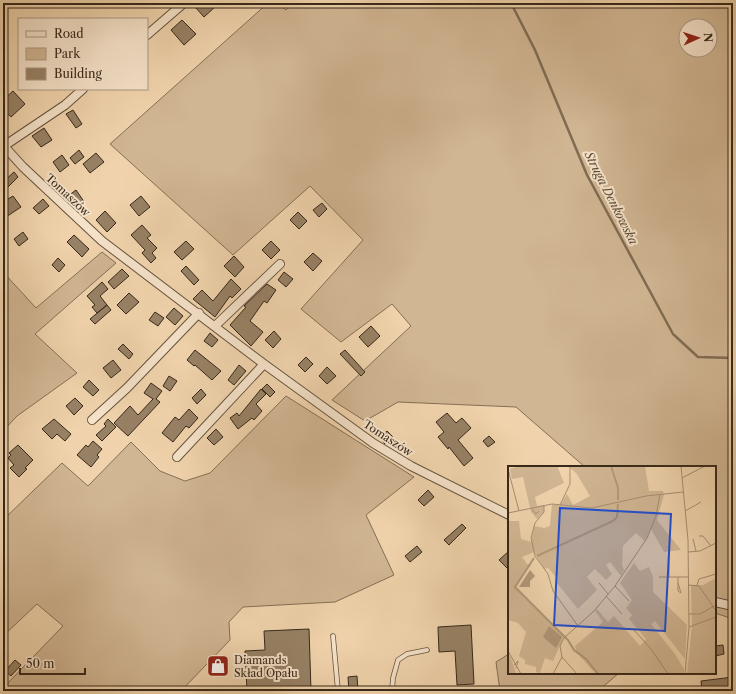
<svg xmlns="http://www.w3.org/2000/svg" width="736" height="694" viewBox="0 0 736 694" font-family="'Libre Caslon Text',serif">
<rect width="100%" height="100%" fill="#f0d3ac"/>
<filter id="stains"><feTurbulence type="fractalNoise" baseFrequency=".005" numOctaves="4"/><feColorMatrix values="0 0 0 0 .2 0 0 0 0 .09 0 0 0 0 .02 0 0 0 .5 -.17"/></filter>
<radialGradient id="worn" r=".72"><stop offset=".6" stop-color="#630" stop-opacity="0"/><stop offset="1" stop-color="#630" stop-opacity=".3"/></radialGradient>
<path fill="#d1b693" stroke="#846f56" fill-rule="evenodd" d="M 268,3 L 276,3 L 286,10 L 293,3 L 733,3 L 733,619 L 715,613 L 715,467 L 585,467 L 516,407 L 398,402 L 365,421 L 332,400 L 411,326 L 392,304 L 341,342 L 301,309 L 363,240 L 310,186 L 233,255 L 110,144 ZM 686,26 L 710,26 L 710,50 L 686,50 Z
M 102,252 L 116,263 L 35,334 L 77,373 L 17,416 L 3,431 L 3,272 L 36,308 Z
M 286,396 L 414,477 L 366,515 L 394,575 L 335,602 L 243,607 L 229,622 L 230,640 L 181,691 L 3,691 L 3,688 L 63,626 L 37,604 L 3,636 L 3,520 L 62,463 L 88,486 L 131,442 L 160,471 L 185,481 L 210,473 Z
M 509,654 L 509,673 L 619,673 L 598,691 L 500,691 L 496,662 Z"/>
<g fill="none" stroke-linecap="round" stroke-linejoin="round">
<path stroke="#806c53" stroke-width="2.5" d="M 511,3 L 535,50 L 587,175 L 673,334 L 698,357 L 733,358"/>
</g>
<path fill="#978165" stroke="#372819" d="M 202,3 L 212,3 L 215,7 L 204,17 L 196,8 Z
M 182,20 L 196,34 L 184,45 L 171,30 Z
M 13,91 L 25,104 L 11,117 L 3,109 L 3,100 Z
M 73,110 L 82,124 L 76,128 L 66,114 Z
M 44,128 L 52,140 L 41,147 L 32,136 Z
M 79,150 L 84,157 L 75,164 L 70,158 Z
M 96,153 L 104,162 L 90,173 L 83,164 Z
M 62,155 L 69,165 L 60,172 L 53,162 Z
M 14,172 L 18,177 L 8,187 L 3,182 Z
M 76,190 L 85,203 L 77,208 L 68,196 Z
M 13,196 L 21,207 L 6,217 L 3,212 L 3,202 Z
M 141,196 L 150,207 L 139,216 L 130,205 Z
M 43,199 L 49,206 L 39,214 L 33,208 Z
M 322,203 L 327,209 L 319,217 L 313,210 Z
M 105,211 L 116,223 L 107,232 L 96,220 Z
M 298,212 L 307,221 L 299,229 L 290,220 Z
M 142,225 L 151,235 L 147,238 L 157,248 L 152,253 L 156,258 L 151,263 L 142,253 L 145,250 L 131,235 Z
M 23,232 L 28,239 L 19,246 L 14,239 Z
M 74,235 L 89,249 L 82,257 L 67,242 Z
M 186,241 L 194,249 L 182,260 L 174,252 Z
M 271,241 L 280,250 L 271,259 L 262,250 Z
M 313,253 L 322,261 L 313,271 L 304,262 Z
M 234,256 L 244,267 L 235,277 L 224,266 Z
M 58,258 L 65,265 L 59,272 L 52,265 Z
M 186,266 L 199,280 L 194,285 L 181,271 Z
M 122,269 L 129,276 L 114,289 L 108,282 Z
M 284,272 L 293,279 L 286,287 L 278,280 Z
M 231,279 L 241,289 L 232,298 L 230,296 L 215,317 L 193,299 L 202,290 L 213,301 Z
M 102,282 L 108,289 L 100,296 L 107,305 L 97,313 L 92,307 L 95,305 L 87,296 Z
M 267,284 L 276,290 L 267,303 L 264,301 L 250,321 L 263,332 L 251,346 L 230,325 L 246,307 L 244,306 Z
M 129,293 L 139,302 L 126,314 L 117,305 Z
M 107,305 L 111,310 L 95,324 L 90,319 Z
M 174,308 L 183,316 L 175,325 L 166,317 Z
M 155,312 L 164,318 L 158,326 L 149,320 Z
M 371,326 L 380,336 L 368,347 L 359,337 Z
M 274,331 L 281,339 L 273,348 L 265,340 Z
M 210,333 L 218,340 L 212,347 L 204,341 Z
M 123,344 L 133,354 L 129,359 L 118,349 Z
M 195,350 L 221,371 L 212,380 L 195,365 L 194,366 L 187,360 Z
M 345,350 L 365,372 L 361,376 L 340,354 Z
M 306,357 L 313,364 L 305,372 L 298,365 Z
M 113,360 L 121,370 L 111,378 L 103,368 Z
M 239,365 L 246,371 L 234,385 L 228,380 Z
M 327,367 L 336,376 L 327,384 L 319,376 Z
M 169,376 L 177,381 L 170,391 L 163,386 Z
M 89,380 L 99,390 L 93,396 L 83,387 Z
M 151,383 L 162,391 L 156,399 L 160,402 L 128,436 L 114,423 L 130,406 L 138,415 L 153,399 L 144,393 Z
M 267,384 L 275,392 L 270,397 L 262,389 Z
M 201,389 L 206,395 L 197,404 L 192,398 Z
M 261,389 L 266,394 L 256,404 L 262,411 L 254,420 L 252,418 L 238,429 L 230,418 L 237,413 L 239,416 Z
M 75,398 L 83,406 L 74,415 L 66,406 Z
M 189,409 L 198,418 L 189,428 L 186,426 L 173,442 L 162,433 L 175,417 L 179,420 Z
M 447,413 L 456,423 L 462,418 L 471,428 L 458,440 L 473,458 L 464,466 L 449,447 L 448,449 L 438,437 L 444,432 L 436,422 Z
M 54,419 L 71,434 L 65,441 L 57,434 L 52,439 L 42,429 Z
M 108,419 L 116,427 L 102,441 L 96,435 L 106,426 L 104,424 Z
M 216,429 L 223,437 L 214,445 L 207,438 Z
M 387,431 L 393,437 L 385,444 L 379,438 Z
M 489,436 L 495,442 L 488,447 L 483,441 Z
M 93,441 L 102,449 L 97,455 L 99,457 L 91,467 L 77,455 L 86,445 L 88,447 Z
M 18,445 L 33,460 L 25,468 L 27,469 L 19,477 L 10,468 L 14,465 L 8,458 L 11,455 L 9,453 Z
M 428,490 L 434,497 L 424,506 L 418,500 Z
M 462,524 L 466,528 L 449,545 L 444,540 Z
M 417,546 L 422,552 L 410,562 L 405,556 Z
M 509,551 L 509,570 L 499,560 Z
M 471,625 L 474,684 L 457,685 L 455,651 L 439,652 L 438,627 Z
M 309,629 L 311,691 L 247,691 L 245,651 L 265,650 L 264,631 Z
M 723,645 L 724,654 L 715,656 L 715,646 Z
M 15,660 L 21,665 L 11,676 L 5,671 Z
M 357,676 L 358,691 L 349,691 L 348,677 Z
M 733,677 L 733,691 L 702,691 L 701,681 Z"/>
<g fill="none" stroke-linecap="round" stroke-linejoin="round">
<g stroke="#65533e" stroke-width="5.5">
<path id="lane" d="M 333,636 L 338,691
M 392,691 L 393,678 L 398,660 L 407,654 L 427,650"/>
</g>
<g stroke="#65533e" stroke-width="10">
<path id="street" d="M 147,35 L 184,3
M 3,145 L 23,167 L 102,241 L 264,364
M 4,146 L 65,105 L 83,89
M 215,326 L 280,264
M 92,420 L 127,388 L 199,313
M 177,457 L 264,364 L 373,443 L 411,466 L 509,515
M 715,602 L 733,606"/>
</g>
<path stroke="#372819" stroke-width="1.5" stroke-dasharray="1 2" stroke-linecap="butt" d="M 733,60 L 729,121 L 733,175"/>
<use href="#lane" stroke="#f5e2c9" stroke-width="4"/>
<use href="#street" stroke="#f5e2c9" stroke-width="8"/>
</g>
<defs>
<g id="shop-square" transform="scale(1.15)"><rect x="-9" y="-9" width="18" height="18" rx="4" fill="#8f2418" stroke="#f5e2c9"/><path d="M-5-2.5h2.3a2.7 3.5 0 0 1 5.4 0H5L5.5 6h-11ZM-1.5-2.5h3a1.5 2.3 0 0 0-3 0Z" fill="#fff"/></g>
</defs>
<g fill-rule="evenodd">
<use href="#shop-square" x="218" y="666"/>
</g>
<g text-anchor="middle" stroke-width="4" stroke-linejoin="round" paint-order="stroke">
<g font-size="11" fill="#372819" stroke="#f5e2c9">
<text transform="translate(68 195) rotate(43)" y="4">Tomaszów</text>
<text transform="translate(388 438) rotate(33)" y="4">Tomaszów</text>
</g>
<g font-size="11" fill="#372819" stroke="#f5e2c9" text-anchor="start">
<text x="234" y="664">Diamands<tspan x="234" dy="13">Skład Opału</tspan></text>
</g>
<g font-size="12" font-style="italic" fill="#5c4a36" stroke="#f5e2c9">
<text transform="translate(611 198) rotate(63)" y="4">Struga Denkowska</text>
</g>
</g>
<g transform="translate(508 466)">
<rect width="208" height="208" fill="#f0d3ac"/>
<path d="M 11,0 L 52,0 L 50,2 L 56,17 L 27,31 L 29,40 L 36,39 L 36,46 L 29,53 L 23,46 L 15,11 L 4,13 L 2,3 ZM 55,0 L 137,0 L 141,25 L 155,25 L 156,29 L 149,54 L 173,84 L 156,86 L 143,63 L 137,75 L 128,67 L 115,80 L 114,99 L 116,104 L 113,110 L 102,96 L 98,99 L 104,108 L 98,114 L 87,103 L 79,111 L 89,124 L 70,143 L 48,116 L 50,113 L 40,102 L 36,103 L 26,86 L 14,91 L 19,98 L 23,99 L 7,121 L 56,170 L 45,195 L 37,192 L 32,207 L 28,206 L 28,201 L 17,198 L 17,194 L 11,190 L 18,166 L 10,157 L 0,154 L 0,55 L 11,55 L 13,73 L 23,76 L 26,60 L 36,62 L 42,60 L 44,38 L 52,39 L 59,28 L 65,39 L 82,30 L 69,8 L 60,0 ZM 126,97 L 132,105 L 141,101 L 145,111 L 145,126 L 179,159 L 177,193 L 147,155 L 143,158 L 167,188 L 176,203 L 176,208 L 88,208 L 69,187 L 67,180 L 95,156 L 87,145 L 89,143 L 100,156 L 106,150 L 132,180 L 138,173 L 121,153 L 124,149 L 118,142 L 124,134 L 112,117 ZM 208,112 L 208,208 L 179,208 L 184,160 L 183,119 L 195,119 ZM 0,187 L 4,195 L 8,208 L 0,208 Z" fill="#d1b693"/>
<path d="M 22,104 L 27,110 L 22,115 L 22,121 L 11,121 ZM 41,160 L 54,171 L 48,182 L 35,171 Z" fill="#b1997a"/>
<path fill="none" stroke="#b1997a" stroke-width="2" d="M 103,0 L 110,22 L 110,34M 29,90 L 105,55 L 109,51 L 110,38M 26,92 L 7,121 L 60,174 L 66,184 L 78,193 L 90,208"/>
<path fill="none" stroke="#a68f71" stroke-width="1" d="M 173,0 L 180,74 L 181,161 L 177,208M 0,3 L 11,45M 174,12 L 197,0M 36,39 L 36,46 L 27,57 L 23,72 L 27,90 L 40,108 L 45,125 L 70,160M 52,39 L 62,18 L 62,0M 23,42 L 28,48 L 31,45M 177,45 L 193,36M 0,47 L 44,38 L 84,42 L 138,30 L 175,26M 191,70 L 195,70 L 203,80M 185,73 L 188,85M 180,86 L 192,85 L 208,77M 161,92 L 161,111M 151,111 L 180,111M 91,117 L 100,128M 170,117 L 173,127 L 170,125 L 170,111M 180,119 L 191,120 L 208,145M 189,119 L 191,113 L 208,108M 98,130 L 114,148M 121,135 L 107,120 L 139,72 L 148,50 L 152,28M 181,148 L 192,148 L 208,139M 181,161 L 208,151M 126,164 L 143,183 L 160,208M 0,185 L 13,208M 6,199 L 10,195 L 8,202M 45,208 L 54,191M 69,208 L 54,191 L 52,180 L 56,172 L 86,145 L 107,120"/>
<path fill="#1d4ed8" fill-opacity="0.15" stroke="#1d4ed8" stroke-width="2" d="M 52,42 L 163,48 L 157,165 L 46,159 Z"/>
<rect width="208" height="208" fill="none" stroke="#372819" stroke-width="2"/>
</g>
<rect width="736" height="694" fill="none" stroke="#f0d3ac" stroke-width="16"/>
<rect x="4" y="4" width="728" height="686" fill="none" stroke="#372819" stroke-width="2"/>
<rect x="8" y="8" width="720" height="678" fill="none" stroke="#372819"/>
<rect x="18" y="18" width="130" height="72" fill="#f5e2c9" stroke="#a99883"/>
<rect x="26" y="31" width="20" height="6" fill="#f5e2c9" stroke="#a99883"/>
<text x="54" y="38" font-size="12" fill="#372819">Road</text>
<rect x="26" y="48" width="20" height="12" fill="#d1b693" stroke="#a99883"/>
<text x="54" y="58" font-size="12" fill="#372819">Park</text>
<rect x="26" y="68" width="20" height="12" fill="#978165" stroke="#a99883"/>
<text x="54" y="78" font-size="12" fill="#372819">Building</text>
<g transform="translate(698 38) rotate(87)"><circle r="19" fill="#f5e2c9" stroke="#a99883"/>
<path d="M0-3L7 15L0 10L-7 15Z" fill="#8f2418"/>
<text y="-6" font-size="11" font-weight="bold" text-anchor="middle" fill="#372819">N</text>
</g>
<path d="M20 668v6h65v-6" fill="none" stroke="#372819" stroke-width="2"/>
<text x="26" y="668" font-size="12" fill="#372819" stroke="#f5e2c9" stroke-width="3" paint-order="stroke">50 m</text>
<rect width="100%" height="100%" filter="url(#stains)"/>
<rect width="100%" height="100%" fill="url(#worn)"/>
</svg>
